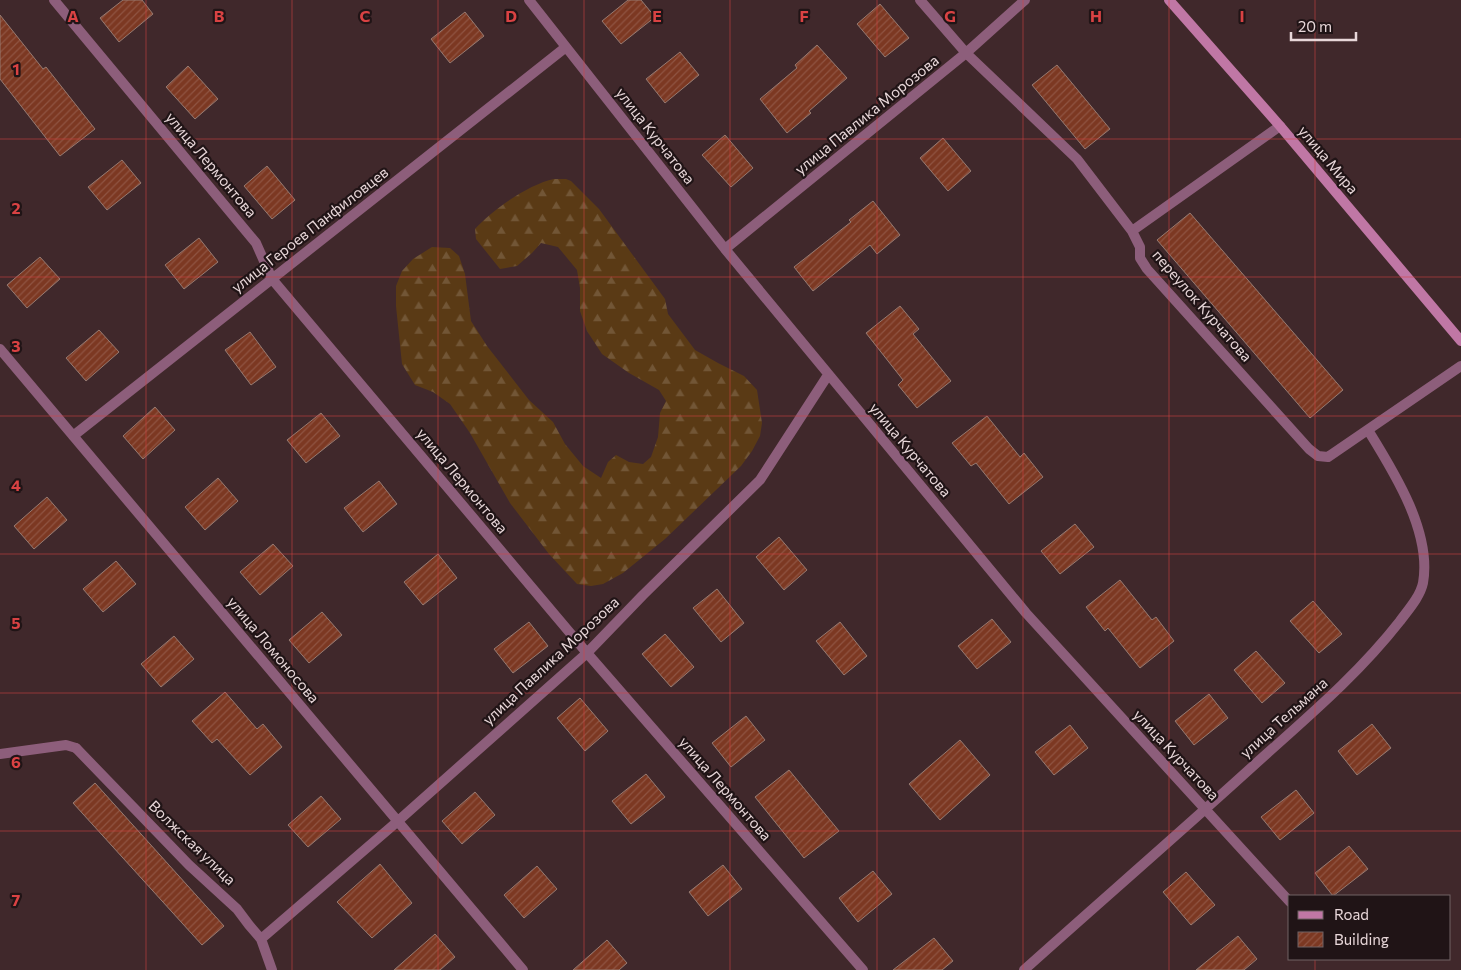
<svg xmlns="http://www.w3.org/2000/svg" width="1461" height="970" viewBox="0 0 1461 970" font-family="Commissioner,sans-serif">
<defs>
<pattern id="forest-firs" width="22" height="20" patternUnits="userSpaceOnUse" patternTransform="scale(1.25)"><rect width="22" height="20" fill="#5a3a15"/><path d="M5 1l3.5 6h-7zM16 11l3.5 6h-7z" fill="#725636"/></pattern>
<pattern id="building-hatch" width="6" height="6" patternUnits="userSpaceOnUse" patternTransform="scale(1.25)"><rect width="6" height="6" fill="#7c3822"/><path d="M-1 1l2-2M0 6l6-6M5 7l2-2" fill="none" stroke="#8f5442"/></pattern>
</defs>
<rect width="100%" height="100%" fill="#40282b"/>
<path fill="url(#forest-firs)" d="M 554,179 L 566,179 L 571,181 L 599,209 L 665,299 L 668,314 L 695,350 L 718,363 L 744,376 L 757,390 L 762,423 L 760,436 L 752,451 L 741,466 L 665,539 L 623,573 L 603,584 L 591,586 L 577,584 L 549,554 L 510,503 L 470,433 L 450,404 L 433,392 L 415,385 L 402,364 L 396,306 L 396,286 L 402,271 L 413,259 L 432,247 L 450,248 L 459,256 L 465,274 L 471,321 L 487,346 L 529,400 L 553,422 L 565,444 L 583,466 L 601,478 L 608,462 L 616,455 L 629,462 L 643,464 L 651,457 L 658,437 L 660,413 L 666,401 L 659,390 L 629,373 L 602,354 L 587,331 L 580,311 L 580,288 L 577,270 L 558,247 L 541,243 L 532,253 L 517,266 L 500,269 L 476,239 L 475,229 C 492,210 529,184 554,179 Z"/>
<path fill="url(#building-hatch)" stroke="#967a71" d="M 123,0 L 142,0 L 153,14 L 119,42 L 100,18 Z
M 628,0 L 641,0 L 655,17 L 621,44 L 602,21 Z
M 880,4 L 909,38 L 885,57 L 857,24 Z
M 465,12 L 484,36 L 450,63 L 431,39 Z
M 0,15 L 43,69 L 46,67 L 95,129 L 60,156 L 0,79 Z
M 817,45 L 847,78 L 809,111 L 811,113 L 787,133 L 760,99 L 797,68 L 795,65 Z
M 680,52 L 699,75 L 665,103 L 646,79 Z
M 1057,65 L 1110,129 L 1085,149 L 1032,85 Z
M 188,66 L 218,99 L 195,119 L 166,87 Z
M 725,135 L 753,168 L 731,187 L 702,155 Z
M 943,138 L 971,171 L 948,191 L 920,158 Z
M 122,160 L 141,183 L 107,210 L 88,187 Z
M 267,166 L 295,200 L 272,219 L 244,186 Z
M 873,201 L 900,235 L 877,254 L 870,245 L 813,291 L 794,267 L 851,222 L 849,220 Z
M 1190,213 L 1343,390 L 1310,418 L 1157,240 Z
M 199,238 L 218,262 L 184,289 L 165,265 Z
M 40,257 L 60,279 L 27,308 L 7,285 Z
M 900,306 L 919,329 L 913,334 L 951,381 L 917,408 L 898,385 L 903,380 L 866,333 Z
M 99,330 L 119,352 L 86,381 L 66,358 Z
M 250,332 L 276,367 L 251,385 L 225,350 Z
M 155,407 L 175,430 L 143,459 L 123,436 Z
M 321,413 L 340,436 L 306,463 L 287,440 Z
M 987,416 L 1020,457 L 1024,453 L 1043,477 L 1009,504 L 976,463 L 971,466 L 952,443 Z
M 218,478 L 238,501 L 205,530 L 185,507 Z
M 379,481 L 397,504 L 363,532 L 344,508 Z
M 47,497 L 67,520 L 34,549 L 14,526 Z
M 1075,524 L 1094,547 L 1060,574 L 1041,551 Z
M 779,537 L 807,570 L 784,590 L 756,557 Z
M 273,544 L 293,566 L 260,595 L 240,572 Z
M 438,554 L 457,578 L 423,605 L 404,582 Z
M 116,561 L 136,584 L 103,612 L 83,589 Z
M 1120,580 L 1152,620 L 1156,617 L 1174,641 L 1140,668 L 1108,628 L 1105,631 L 1086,607 Z
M 717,589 L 744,623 L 721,642 L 693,608 Z
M 1313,601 L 1342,634 L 1319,653 L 1290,621 Z
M 322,612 L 342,635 L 309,663 L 289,640 Z
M 992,619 L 1011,642 L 977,669 L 958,646 Z
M 529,622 L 548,646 L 513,673 L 494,649 Z
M 840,622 L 867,656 L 844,675 L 816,641 Z
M 665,634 L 694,667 L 671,687 L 642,654 Z
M 174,636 L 194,659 L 161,687 L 141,664 Z
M 1256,651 L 1285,683 L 1262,703 L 1234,670 Z
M 225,692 L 257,729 L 263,724 L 282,747 L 250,775 L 217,739 L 212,743 L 192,721 Z
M 1209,694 L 1228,718 L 1194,745 L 1175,721 Z
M 580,698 L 608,731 L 585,751 L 557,718 Z
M 746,716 L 765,740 L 731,767 L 712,743 Z
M 1372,724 L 1391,748 L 1357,775 L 1338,751 Z
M 1070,725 L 1088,748 L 1054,775 L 1035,752 Z
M 960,740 L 990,775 L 940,820 L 909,784 Z
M 789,770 L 839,831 L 804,858 L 755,797 Z
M 646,774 L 665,797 L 631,824 L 612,801 Z
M 95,783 L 224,926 L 202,945 L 73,803 Z
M 1296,790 L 1314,813 L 1280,840 L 1261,817 Z
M 475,792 L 495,815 L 462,844 L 442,821 Z
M 321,796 L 341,819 L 308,847 L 288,825 Z
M 1349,846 L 1368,869 L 1333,896 L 1315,873 Z
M 380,864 L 412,903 L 372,938 L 337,902 Z
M 723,865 L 742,889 L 708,916 L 689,892 Z
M 537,866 L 557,889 L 524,918 L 504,895 Z
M 873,871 L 892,894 L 858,922 L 839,898 Z
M 1186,872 L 1215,905 L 1191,925 L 1163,892 Z
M 435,934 L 455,957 L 440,970 L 394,970 Z
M 1238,936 L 1257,959 L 1244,970 L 1196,970 Z
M 934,938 L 953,961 L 942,970 L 893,970 Z
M 607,940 L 627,963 L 619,970 L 573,970 Z"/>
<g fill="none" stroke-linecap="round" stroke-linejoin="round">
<path stroke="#8d5e7b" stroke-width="10" d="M 0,754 L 66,745 L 76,748"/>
<path stroke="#8d5e7b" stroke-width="10" d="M 54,0 L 256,243 L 272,279 L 587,653 L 863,970
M 529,0 L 725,249 L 1026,613 L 1290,902
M 920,0 L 966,53 L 1077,159 L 1132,231 L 1140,247 L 1140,258 L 1147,269 L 1309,449 L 1318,456 L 1328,457 L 1461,366
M 1132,231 L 1280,126
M 725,249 L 966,53 L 1025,0
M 0,349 L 523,970
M 73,436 L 566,47
M 76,748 L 189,865 L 237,909 L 249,925 L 261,939 L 272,970
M 261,939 L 398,821 L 587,653 L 643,595 L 760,480 L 828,375
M 1024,970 C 1100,902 1177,835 1252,767 C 1304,720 1357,676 1400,621 C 1408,610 1420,597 1423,583 C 1432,532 1394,472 1368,430"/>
<path stroke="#c077a5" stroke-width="10" d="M 1169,0 L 1280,126 L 1461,341"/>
</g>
<path fill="none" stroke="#d94243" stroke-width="1" stroke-opacity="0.55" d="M 146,0 L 146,970M 292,0 L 292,970M 438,0 L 438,970M 584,0 L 584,970M 730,0 L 730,970M 877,0 L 877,970M 1023,0 L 1023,970M 1169,0 L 1169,970M 1315,0 L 1315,896M 0,139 L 1461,139M 0,277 L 1461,277M 0,416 L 1461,416M 0,554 L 1461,554M 0,693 L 1461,693M 0,831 L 1461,831M 1315,959 L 1315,970"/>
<g text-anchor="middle" stroke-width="4.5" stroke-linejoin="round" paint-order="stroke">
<g font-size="15" fill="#e8d7d9" stroke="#201416">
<text transform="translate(867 115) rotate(-39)" y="5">улица Павлика Морозова</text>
<text transform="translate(655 136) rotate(52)" y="5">улица Курчатова</text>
<text transform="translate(1328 160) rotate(50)" y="5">улица Мира</text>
<text transform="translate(211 165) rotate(50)" y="5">улица Лермонтова</text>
<text transform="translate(310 230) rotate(-38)" y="5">улица Героев Панфиловцев</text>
<text transform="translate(1202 306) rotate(49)" y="5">переулок Курчатова</text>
<text transform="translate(910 450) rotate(50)" y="5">улица Курчатова</text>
<text transform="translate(462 481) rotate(50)" y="5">улица Лермонтова</text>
<text transform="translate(273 650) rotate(50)" y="5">улица Ломоносова</text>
<text transform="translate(551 661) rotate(-43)" y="5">улица Павлика Морозова</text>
<text transform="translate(1284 718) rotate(-42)" y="5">улица Тельмана</text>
<text transform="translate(1176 755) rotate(47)" y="5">улица Курчатова</text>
<text transform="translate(725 789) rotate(49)" y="5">улица Лермонтова</text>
<text transform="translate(192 843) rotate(44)" y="5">Волжская улица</text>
</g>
</g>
<g font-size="16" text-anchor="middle" font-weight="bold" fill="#d94243" stroke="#201416" stroke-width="4.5" stroke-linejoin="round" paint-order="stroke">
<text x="73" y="22">A</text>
<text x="219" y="22">B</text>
<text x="365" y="22">C</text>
<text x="511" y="22">D</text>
<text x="657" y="22">E</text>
<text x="804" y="22">F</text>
<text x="950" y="22">G</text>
<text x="1096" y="22">H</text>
<text x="1242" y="22">I</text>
<text x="16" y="75">1</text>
<text x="16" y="214">2</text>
<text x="16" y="352">3</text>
<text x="16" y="491">4</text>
<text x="16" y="629">5</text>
<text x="16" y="768">6</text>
<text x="16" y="906">7</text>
</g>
<rect x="1288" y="895" width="162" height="65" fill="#201416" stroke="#706264"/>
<rect x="1298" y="911" width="25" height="8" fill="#c077a5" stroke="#706264"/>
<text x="1334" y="920" font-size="15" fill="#e8d7d9">Road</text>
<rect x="1298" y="932" width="25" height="15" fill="url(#building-hatch)" stroke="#706264"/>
<text x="1334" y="945" font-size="15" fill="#e8d7d9">Building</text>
<path d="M1291 32v8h65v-8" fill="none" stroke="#e8d7d9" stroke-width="2.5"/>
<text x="1298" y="32" font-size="15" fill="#e8d7d9" stroke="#201416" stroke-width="4" paint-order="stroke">20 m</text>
</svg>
